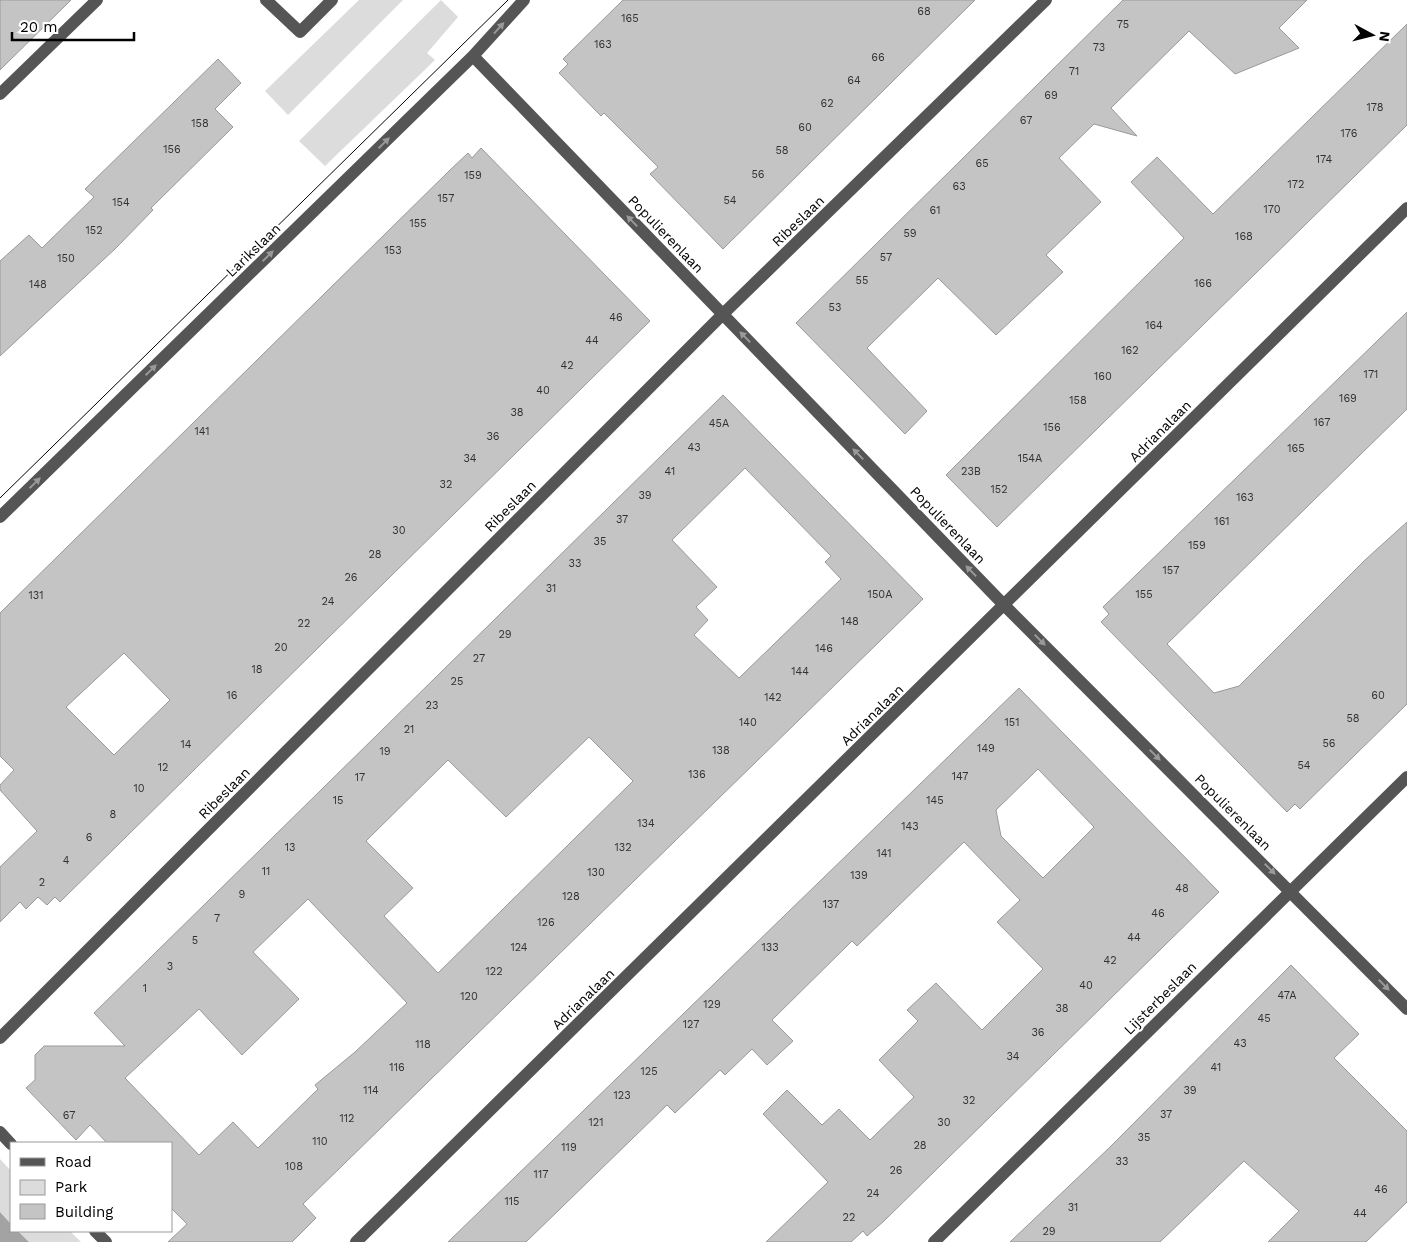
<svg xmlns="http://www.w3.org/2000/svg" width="1407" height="1242" viewBox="0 0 1407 1242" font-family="'Work Sans',sans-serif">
<rect width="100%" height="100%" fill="#fff"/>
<path fill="#dcdcdc" d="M 359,0 L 403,0 L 288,115 L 265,91 Z
M 441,0 L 458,17 L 427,53 L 435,60 L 325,166 L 299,141 Z
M 0,1159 L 11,1171 L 11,1224 L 0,1212 Z
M 18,1231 L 70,1231 L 81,1242 L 29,1242 Z"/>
<path fill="#a3a3a3" d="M 0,1212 L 11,1224 L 11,1231 L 18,1231 L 29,1242 L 0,1242 Z"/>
<path fill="#c4c4c4" stroke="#999" fill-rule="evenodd" d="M 0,0 L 71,0 L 0,70 Z
M 623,0 L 975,0 L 723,249 L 650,174 L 658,167 L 604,113 L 601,116 L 559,73 L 568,64 L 563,59 Z
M 1123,0 L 1307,0 L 1279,28 L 1299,48 L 1235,74 L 1189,31 L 1111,108 L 1137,136 L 1094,124 L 1059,158 L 1101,202 L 1046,255 L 1063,272 L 996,335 L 938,278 L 867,348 L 927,411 L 905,434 L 796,323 Z
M 1407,24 L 1407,125 L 997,527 L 946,475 L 1184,238 L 1131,182 L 1157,157 L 1213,214 Z
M 218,59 L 241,83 L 215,109 L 233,127 L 151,208 L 153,210 L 116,248 L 0,356 L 0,261 L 29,235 L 42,248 L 94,197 L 85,189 Z
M 481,148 L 650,321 L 60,902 L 55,897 L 47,905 L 38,897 L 26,909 L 20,902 L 0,922 L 0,867 L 37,831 L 0,790 L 0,785 L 14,770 L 0,756 L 0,613 L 449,171 L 468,153 L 472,158 ZM 124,653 L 170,700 L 114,755 L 66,707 Z
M 1407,312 L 1407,409 L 1167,644 L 1214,693 L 1239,686 L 1365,560 L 1407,522 L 1407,704 L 1300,809 L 1295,804 L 1287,812 L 1101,622 L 1109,614 L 1103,607 Z
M 723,395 L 923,599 L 303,1204 L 316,1218 L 292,1242 L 168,1242 L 187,1224 L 171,1208 L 171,1143 L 107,1143 L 90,1125 L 76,1140 L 26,1088 L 35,1080 L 35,1055 L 44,1046 L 125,1046 L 94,1013 ZM 745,468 L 831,556 L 825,562 L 841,579 L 739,678 L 694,635 L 708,620 L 696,607 L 717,587 L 672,540 ZM 589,737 L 633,781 L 438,973 L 384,916 L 413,888 L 366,841 L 448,760 L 506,817 ZM 308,899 L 407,1003 L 355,1052 L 315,1085 L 318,1089 L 258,1148 L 233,1122 L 199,1155 L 125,1078 L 199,1009 L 242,1055 L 299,999 L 253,952 Z
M 1019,688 L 1219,892 L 884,1221 L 867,1236 L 863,1231 L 851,1242 L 766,1242 L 828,1182 L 763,1114 L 787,1090 L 822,1125 L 839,1109 L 870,1140 L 914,1097 L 879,1060 L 918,1021 L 907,1010 L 936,983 L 982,1030 L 1043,969 L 997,922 L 1020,900 L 964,842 L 857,946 L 852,941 L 772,1020 L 793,1041 L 767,1065 L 752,1049 L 725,1075 L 720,1070 L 675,1113 L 667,1105 L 526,1242 L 448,1242 ZM 1038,769 L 1094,827 L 1043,878 L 1001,836 L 996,810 Z
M 1291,965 L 1359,1034 L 1334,1058 L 1407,1131 L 1407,1202 L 1366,1242 L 1268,1242 L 1299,1211 L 1244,1161 L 1160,1242 L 1010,1242 L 1109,1148 Z"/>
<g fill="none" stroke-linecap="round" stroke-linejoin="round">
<path stroke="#555" stroke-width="12" d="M 266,0 L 300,32 L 332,0
M 473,56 L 1005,606 L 1407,1009
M 0,94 L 97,0
M 0,517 L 473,56 L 524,0
M 0,1038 L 723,314 L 1046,0
M 0,1132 L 11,1144
M 95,1231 L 106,1242
M 356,1242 L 1407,208
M 934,1242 L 1407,777"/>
<path stroke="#000" stroke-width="1" d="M 0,498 L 508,0"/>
</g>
<defs><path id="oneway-solid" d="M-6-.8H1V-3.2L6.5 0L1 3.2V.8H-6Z" transform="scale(1.25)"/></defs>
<g fill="#999">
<use href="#oneway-solid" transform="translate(499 28) rotate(-48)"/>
<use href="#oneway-solid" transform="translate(384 143) rotate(-44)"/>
<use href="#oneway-solid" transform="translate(632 221) rotate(-134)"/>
<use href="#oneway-solid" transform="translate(268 256) rotate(-44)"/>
<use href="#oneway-solid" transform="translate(745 337) rotate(-134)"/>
<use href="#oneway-solid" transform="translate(151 370) rotate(-44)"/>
<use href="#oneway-solid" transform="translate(858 454) rotate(-134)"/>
<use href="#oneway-solid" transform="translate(35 483) rotate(-44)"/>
<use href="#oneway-solid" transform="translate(971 571) rotate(-134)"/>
<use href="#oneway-solid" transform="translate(1040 640) rotate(45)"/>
<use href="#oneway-solid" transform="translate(1155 755) rotate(45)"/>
<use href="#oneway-solid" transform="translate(1270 869) rotate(45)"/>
<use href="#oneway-solid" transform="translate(1384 985) rotate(45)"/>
</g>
<g text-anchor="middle" stroke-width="4.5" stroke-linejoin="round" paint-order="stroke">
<g font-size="11" fill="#313131">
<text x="924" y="15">68</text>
<text x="630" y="22">165</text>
<text x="1123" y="28">75</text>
<text x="603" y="48">163</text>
<text x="1099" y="51">73</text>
<text x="878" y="61">66</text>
<text x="1074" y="75">71</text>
<text x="854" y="84">64</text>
<text x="1051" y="99">69</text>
<text x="827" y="107">62</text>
<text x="1375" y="111">178</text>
<text x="1026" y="124">67</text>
<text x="200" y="127">158</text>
<text x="805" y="131">60</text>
<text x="1349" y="137">176</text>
<text x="172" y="153">156</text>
<text x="782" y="154">58</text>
<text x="1324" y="163">174</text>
<text x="982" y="167">65</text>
<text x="758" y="178">56</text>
<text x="473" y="179">159</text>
<text x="1296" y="188">172</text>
<text x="959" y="190">63</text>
<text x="446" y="202">157</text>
<text x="730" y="204">54</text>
<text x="121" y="206">154</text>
<text x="1272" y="213">170</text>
<text x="935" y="214">61</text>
<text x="418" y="227">155</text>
<text x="94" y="234">152</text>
<text x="910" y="237">59</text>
<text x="1244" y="240">168</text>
<text x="393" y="254">153</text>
<text x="886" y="261">57</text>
<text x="66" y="262">150</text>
<text x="862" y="284">55</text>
<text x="1203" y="287">166</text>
<text x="38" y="288">148</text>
<text x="835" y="311">53</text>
<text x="616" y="321">46</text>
<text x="1154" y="329">164</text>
<text x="592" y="344">44</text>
<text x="1130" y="354">162</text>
<text x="567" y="369">42</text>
<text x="1371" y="378">171</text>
<text x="1103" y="380">160</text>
<text x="543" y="394">40</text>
<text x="1348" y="402">169</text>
<text x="1078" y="404">158</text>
<text x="517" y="416">38</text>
<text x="1322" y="426">167</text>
<text x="719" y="427">45A</text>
<text x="1052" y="431">156</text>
<text x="202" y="435">141</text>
<text x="493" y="440">36</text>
<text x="694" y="451">43</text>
<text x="1296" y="452">165</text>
<text x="470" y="462">34</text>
<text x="1030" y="462">154A</text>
<text x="670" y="475">41</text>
<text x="971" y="475">23B</text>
<text x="446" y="488">32</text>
<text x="999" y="493">152</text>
<text x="645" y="499">39</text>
<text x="1245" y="501">163</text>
<text x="622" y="523">37</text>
<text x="1222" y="525">161</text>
<text x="399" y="534">30</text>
<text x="600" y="545">35</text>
<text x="1197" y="549">159</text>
<text x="375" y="558">28</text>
<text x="575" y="567">33</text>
<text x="1171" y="574">157</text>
<text x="351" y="581">26</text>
<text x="551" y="592">31</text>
<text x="880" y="598">150A</text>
<text x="1144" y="598">155</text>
<text x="36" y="599">131</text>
<text x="328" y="605">24</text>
<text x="850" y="625">148</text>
<text x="304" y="627">22</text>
<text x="505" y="638">29</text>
<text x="281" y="651">20</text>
<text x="824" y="652">146</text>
<text x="479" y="662">27</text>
<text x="257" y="673">18</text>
<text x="800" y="675">144</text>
<text x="457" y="685">25</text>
<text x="232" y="699">16</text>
<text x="1378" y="699">60</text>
<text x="773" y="701">142</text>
<text x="432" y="709">23</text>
<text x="1353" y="722">58</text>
<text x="748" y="726">140</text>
<text x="1012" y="726">151</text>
<text x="409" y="733">21</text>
<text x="1329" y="747">56</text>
<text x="186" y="748">14</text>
<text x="986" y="752">149</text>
<text x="721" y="754">138</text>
<text x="385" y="755">19</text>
<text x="1304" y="769">54</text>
<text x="163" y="771">12</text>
<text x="697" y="778">136</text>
<text x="960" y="780">147</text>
<text x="360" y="781">17</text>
<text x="139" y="792">10</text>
<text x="338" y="804">15</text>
<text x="935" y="804">145</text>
<text x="113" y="818">8</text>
<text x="646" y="827">134</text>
<text x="910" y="830">143</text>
<text x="89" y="841">6</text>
<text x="290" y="851">13</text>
<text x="623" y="851">132</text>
<text x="884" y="857">141</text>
<text x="66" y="864">4</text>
<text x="266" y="875">11</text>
<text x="596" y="876">130</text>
<text x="859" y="879">139</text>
<text x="42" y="886">2</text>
<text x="1182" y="892">48</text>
<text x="242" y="898">9</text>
<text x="571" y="900">128</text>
<text x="831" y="908">137</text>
<text x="1158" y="917">46</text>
<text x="217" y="922">7</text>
<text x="546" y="926">126</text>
<text x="1134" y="941">44</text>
<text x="195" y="944">5</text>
<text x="519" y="951">124</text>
<text x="770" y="951">133</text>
<text x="1110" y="964">42</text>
<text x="170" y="970">3</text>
<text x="494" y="975">122</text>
<text x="1086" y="989">40</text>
<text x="145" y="992">1</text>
<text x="1287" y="999">47A</text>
<text x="469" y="1000">120</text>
<text x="712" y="1008">129</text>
<text x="1062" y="1012">38</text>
<text x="1264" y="1022">45</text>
<text x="691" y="1028">127</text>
<text x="1038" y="1036">36</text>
<text x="1240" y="1047">43</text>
<text x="423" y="1048">118</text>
<text x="1013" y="1060">34</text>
<text x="397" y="1071">116</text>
<text x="1216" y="1071">41</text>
<text x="649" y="1075">125</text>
<text x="371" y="1094">114</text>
<text x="1190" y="1094">39</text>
<text x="622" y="1099">123</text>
<text x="969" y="1104">32</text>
<text x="1166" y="1118">37</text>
<text x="69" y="1119">67</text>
<text x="347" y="1122">112</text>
<text x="596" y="1126">121</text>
<text x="944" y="1126">30</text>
<text x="1144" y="1141">35</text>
<text x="320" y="1145">110</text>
<text x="920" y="1149">28</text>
<text x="569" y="1151">119</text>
<text x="1122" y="1165">33</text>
<text x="294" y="1170">108</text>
<text x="896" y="1174">26</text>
<text x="541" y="1178">117</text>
<text x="1381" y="1193">46</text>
<text x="873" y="1197">24</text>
<text x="512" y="1205">115</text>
<text x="1073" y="1211">31</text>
<text x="1360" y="1217">44</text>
<text x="849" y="1221">22</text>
<text x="1049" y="1235">29</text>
</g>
<g font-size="14" fill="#000" stroke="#fff">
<text transform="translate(798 221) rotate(-44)" y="5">Ribeslaan</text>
<text transform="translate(666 234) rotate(46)" y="5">Populierenlaan</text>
<text transform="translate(253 250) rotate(-44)" y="5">Larikslaan</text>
<text transform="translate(1160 431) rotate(-45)" y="5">Adrianalaan</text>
<text transform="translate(510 506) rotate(-45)" y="5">Ribeslaan</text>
<text transform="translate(948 525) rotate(46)" y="5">Populierenlaan</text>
<text transform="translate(872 715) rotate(-44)" y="5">Adrianalaan</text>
<text transform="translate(224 793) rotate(-45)" y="5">Ribeslaan</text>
<text transform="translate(1233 812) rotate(45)" y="5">Populierenlaan</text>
<text transform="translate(1160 998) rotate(-45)" y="5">Lijsterbeslaan</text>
<text transform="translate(583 999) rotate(-44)" y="5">Adrianalaan</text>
</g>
</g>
<rect x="10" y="1142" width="162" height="90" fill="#ffffff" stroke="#999999"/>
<rect x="20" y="1158" width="25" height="8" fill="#555555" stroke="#999999"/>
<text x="55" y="1167" font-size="15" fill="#000000">Road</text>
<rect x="20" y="1180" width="25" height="15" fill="#dcdcdc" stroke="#999999"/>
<text x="55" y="1192" font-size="15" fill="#000000">Park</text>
<rect x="20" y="1204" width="25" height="15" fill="#c4c4c4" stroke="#999999"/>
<text x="55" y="1217" font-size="15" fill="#000000">Building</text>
<g transform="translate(1372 35) rotate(97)" stroke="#ffffff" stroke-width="4" paint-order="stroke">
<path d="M0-4L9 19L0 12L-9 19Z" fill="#000000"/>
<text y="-8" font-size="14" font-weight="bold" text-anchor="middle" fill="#000000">N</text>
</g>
<path d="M12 32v8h122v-8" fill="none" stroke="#000000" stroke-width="2.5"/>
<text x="20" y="32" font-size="15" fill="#000000" stroke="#ffffff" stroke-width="4" paint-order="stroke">20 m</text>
</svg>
